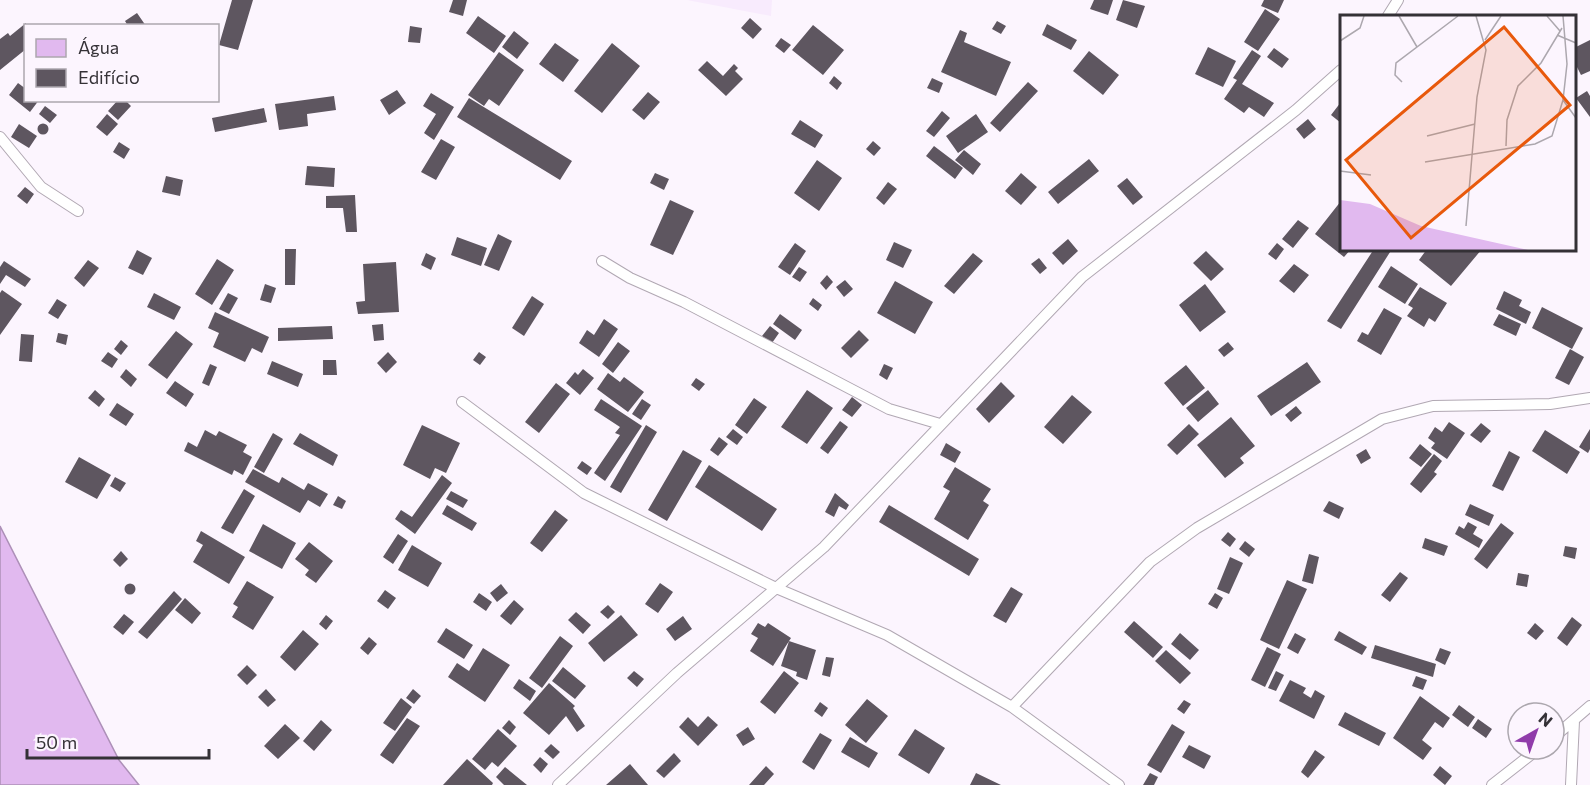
<svg xmlns="http://www.w3.org/2000/svg" width="1590" height="785" viewBox="0 0 1590 785" font-family="Commissioner,sans-serif">
<rect width="100%" height="100%" fill="#fcf5fe"/>
<path fill="#f8ebfd" d="M 687,0 L 772,0 L 771,16 Z"/>
<path fill="#e1b9ef" stroke="#ad90b8" stroke-width="1.5" d="M 0,526 L 119,760 L 139,785 L 0,785 Z"/>
<path fill="#5e5660" d="M 232,0 L 253,0 L 238,50 L 219,45 Z
M 453,0 L 467,0 L 463,16 L 449,12 Z
M 1094,0 L 1113,0 L 1108,15 L 1090,9 Z
M 1123,0 L 1145,6 L 1137,28 L 1116,20 Z
M 1264,0 L 1284,0 L 1278,13 L 1261,6 Z
M 1265,9 L 1280,19 L 1258,51 L 1244,42 Z
M 137,13 L 146,26 L 128,26 L 125,21 Z
M 478,16 L 506,36 L 494,53 L 466,33 Z
M 750,18 L 762,29 L 753,39 L 741,28 Z
M 997,21 L 1006,26 L 1001,34 L 992,29 Z
M 26,23 L 26,49 L 0,70 L 0,39 L 8,33 L 10,36 Z
M 1047,24 L 1077,40 L 1071,50 L 1042,35 Z
M 813,25 L 844,50 L 823,75 L 792,50 Z
M 410,26 L 422,28 L 420,43 L 408,42 Z
M 960,30 L 967,33 L 964,42 L 1011,62 L 996,96 L 941,72 Z
M 514,31 L 529,43 L 517,59 L 502,47 Z
M 781,38 L 791,45 L 784,53 L 775,46 Z
M 1590,40 L 1590,71 L 1581,75 L 1574,61 L 1574,48 Z
M 555,43 L 579,60 L 563,82 L 539,64 Z
M 612,43 L 640,66 L 602,113 L 574,91 Z
M 1208,47 L 1236,61 L 1223,87 L 1195,74 Z
M 1274,48 L 1289,59 L 1282,68 L 1267,57 Z
M 1252,50 L 1261,56 L 1242,84 L 1274,103 L 1264,117 L 1249,107 L 1244,113 L 1224,99 L 1237,80 L 1233,78 Z
M 1089,51 L 1119,75 L 1103,95 L 1073,71 Z
M 499,52 L 524,70 L 499,106 L 489,99 L 484,106 L 468,95 Z
M 707,61 L 723,76 L 734,64 L 738,68 L 735,71 L 743,79 L 726,96 L 698,70 Z
M 834,76 L 842,83 L 837,90 L 829,83 Z
M 932,78 L 943,83 L 939,93 L 927,88 Z
M 1028,82 L 1038,91 L 1000,132 L 990,123 Z
M 18,83 L 26,89 L 26,100 L 39,100 L 30,112 L 9,95 Z
M 397,90 L 406,103 L 389,115 L 380,100 Z
M 1587,91 L 1590,96 L 1590,117 L 1576,98 Z
M 648,92 L 660,102 L 644,120 L 632,110 Z
M 431,93 L 454,107 L 434,140 L 424,133 L 436,114 L 423,106 Z
M 334,96 L 336,110 L 307,114 L 308,126 L 279,130 L 275,104 Z
M 469,98 L 572,161 L 560,180 L 457,117 Z
M 118,100 L 125,100 L 131,106 L 118,120 L 108,111 Z
M 1341,102 L 1341,123 L 1331,115 Z
M 45,106 L 57,115 L 50,123 L 39,114 Z
M 264,108 L 267,122 L 215,132 L 212,118 Z
M 942,111 L 950,118 L 934,137 L 926,131 Z
M 107,114 L 118,124 L 107,136 L 96,127 Z
M 976,114 L 988,132 L 958,153 L 946,136 Z
M 1308,119 L 1316,129 L 1304,139 L 1296,129 Z
M 800,120 L 823,135 L 815,148 L 791,134 Z
M37.5 129a5.5 5.5 0 1 1 11 0a5.5 5.5 0 1 1-11 0Z
M 19,124 L 37,136 L 29,148 L 11,137 Z
M 441,139 L 455,147 L 436,180 L 421,172 Z
M 873,141 L 881,148 L 874,156 L 866,149 Z
M 119,142 L 130,149 L 124,159 L 113,152 Z
M 934,146 L 963,168 L 955,179 L 926,156 Z
M 964,150 L 981,164 L 973,175 L 955,160 Z
M 1089,159 L 1099,171 L 1058,204 L 1048,192 Z
M 817,160 L 842,178 L 819,211 L 794,193 Z
M 307,166 L 335,168 L 334,187 L 305,185 Z
M 655,173 L 669,179 L 664,190 L 650,183 Z
M 1021,173 L 1037,187 L 1021,205 L 1005,191 Z
M 166,176 L 183,180 L 180,196 L 162,192 Z
M 1127,178 L 1143,197 L 1133,205 L 1117,186 Z
M 888,182 L 897,189 L 884,205 L 876,198 Z
M 25,187 L 34,194 L 27,204 L 17,196 Z
M 355,195 L 357,232 L 346,232 L 343,208 L 326,208 L 326,196 Z
M 670,200 L 694,211 L 673,255 L 650,245 Z
M 1341,201 L 1341,249 L 1351,249 L 1344,257 L 1315,234 Z
M 1298,220 L 1309,228 L 1293,248 L 1282,239 Z
M 498,234 L 512,241 L 499,271 L 484,265 Z
M 457,237 L 487,248 L 481,266 L 451,255 Z
M 1068,239 L 1078,251 L 1063,265 L 1052,253 Z
M 894,242 L 912,250 L 903,268 L 886,260 Z
M 795,243 L 806,251 L 790,275 L 778,267 Z
M 1277,243 L 1284,249 L 1276,260 L 1268,254 Z
M 285,249 L 296,249 L 295,285 L 285,285 Z
M 1374,249 L 1392,249 L 1341,329 L 1327,321 Z
M 1427,249 L 1482,249 L 1451,286 L 1419,260 Z
M 137,250 L 152,258 L 143,275 L 128,268 Z
M 1206,251 L 1224,269 L 1211,281 L 1193,263 Z
M 426,253 L 436,258 L 431,270 L 421,265 Z
M 973,253 L 983,261 L 954,294 L 944,286 Z
M 1039,258 L 1047,268 L 1040,274 L 1031,264 Z
M 217,259 L 234,270 L 212,305 L 195,294 Z
M 88,260 L 99,268 L 84,287 L 74,278 Z
M 4,261 L 31,279 L 25,287 L 6,275 L 0,284 L 0,267 Z
M 396,262 L 399,312 L 358,314 L 356,302 L 365,301 L 363,264 Z
M 1294,264 L 1309,275 L 1294,293 L 1279,281 Z
M 1391,266 L 1418,284 L 1405,304 L 1378,287 Z
M 799,267 L 807,272 L 800,282 L 792,277 Z
M 827,275 L 833,282 L 826,290 L 820,283 Z
M 845,280 L 853,289 L 844,297 L 836,287 Z
M 895,281 L 933,302 L 915,334 L 877,313 Z
M 265,284 L 276,288 L 271,303 L 260,300 Z
M 1205,284 L 1226,312 L 1200,332 L 1179,305 Z
M 1420,287 L 1447,303 L 1435,322 L 1429,318 L 1424,327 L 1407,316 L 1413,308 L 1408,305 Z
M 2,290 L 22,304 L 0,335 L 0,293 Z
M 1504,291 L 1522,300 L 1519,306 L 1531,312 L 1526,324 L 1496,309 Z
M 154,293 L 181,307 L 174,320 L 147,307 Z
M 228,293 L 238,298 L 229,314 L 219,309 Z
M 532,296 L 544,304 L 524,336 L 512,328 Z
M 813,298 L 822,305 L 818,311 L 809,304 Z
M 57,299 L 67,305 L 58,319 L 48,313 Z
M 1542,307 L 1583,328 L 1572,349 L 1532,328 Z
M 1384,308 L 1402,318 L 1381,355 L 1357,341 L 1362,332 L 1368,335 Z
M 215,312 L 269,337 L 262,353 L 252,348 L 245,362 L 213,347 L 219,333 L 208,328 Z
M 780,314 L 802,330 L 795,340 L 773,324 Z
M 1499,314 L 1521,324 L 1516,336 L 1493,325 Z
M 604,319 L 618,329 L 599,357 L 579,343 L 587,330 L 594,335 Z
M 383,324 L 384,340 L 374,341 L 372,325 Z
M 332,326 L 333,339 L 278,341 L 278,328 Z
M 770,326 L 779,333 L 772,343 L 762,336 Z
M 859,330 L 869,340 L 851,358 L 841,348 Z
M 176,331 L 193,344 L 167,379 L 148,365 Z
M 58,333 L 68,335 L 66,345 L 56,342 Z
M 21,334 L 34,335 L 32,362 L 19,361 Z
M 121,340 L 128,346 L 121,355 L 114,349 Z
M 618,342 L 630,351 L 613,373 L 602,364 Z
M 1228,342 L 1234,349 L 1224,357 L 1218,350 Z
M 1570,349 L 1584,357 L 1569,385 L 1555,378 Z
M 108,352 L 118,359 L 112,368 L 101,361 Z
M 388,352 L 397,362 L 386,373 L 377,363 Z
M 479,352 L 486,357 L 480,365 L 473,360 Z
M 323,360 L 336,360 L 337,375 L 323,375 Z
M 272,361 L 303,374 L 298,387 L 267,374 Z
M 1307,362 L 1321,382 L 1271,416 L 1257,396 Z
M 210,364 L 217,367 L 209,386 L 202,383 Z
M 884,364 L 893,368 L 887,380 L 879,375 Z
M 1186,365 L 1205,388 L 1183,406 L 1164,383 Z
M 126,369 L 137,379 L 131,387 L 120,377 Z
M 583,369 L 594,378 L 580,395 L 566,383 L 575,372 L 578,375 Z
M 608,373 L 620,382 L 624,377 L 644,392 L 628,412 L 597,389 Z
M 696,378 L 705,384 L 699,391 L 691,385 Z
M 175,381 L 194,394 L 186,407 L 166,393 Z
M 1001,382 L 1015,396 L 989,423 L 976,409 Z
M 556,383 L 570,394 L 539,433 L 525,422 Z
M 95,390 L 105,399 L 99,407 L 88,398 Z
M 807,390 L 833,408 L 807,444 L 781,427 Z
M 1208,390 L 1219,404 L 1198,422 L 1186,408 Z
M 1072,395 L 1092,412 L 1063,444 L 1044,427 Z
M 852,397 L 862,405 L 852,417 L 842,410 Z
M 754,398 L 767,407 L 747,434 L 735,425 Z
M 601,399 L 642,426 L 605,481 L 594,473 L 620,435 L 615,433 L 620,427 L 594,410 Z
M 642,399 L 651,405 L 641,420 L 632,414 Z
M 117,403 L 134,414 L 126,426 L 109,415 Z
M 1296,406 L 1302,413 L 1291,422 L 1285,415 Z
M 1231,417 L 1255,446 L 1240,458 L 1244,463 L 1225,478 L 1197,445 Z
M 840,421 L 848,427 L 828,454 L 820,448 Z
M 1449,422 L 1465,433 L 1447,459 L 1431,448 L 1435,443 L 1428,438 L 1435,427 L 1442,432 Z
M 1481,423 L 1491,431 L 1481,443 L 1470,435 Z
M 1189,424 L 1199,434 L 1177,455 L 1167,445 Z
M 422,425 L 460,443 L 446,473 L 435,468 L 430,479 L 403,465 Z
M 646,425 L 657,432 L 621,493 L 610,487 Z
M 733,429 L 743,437 L 737,445 L 726,437 Z
M 1590,429 L 1590,449 L 1588,453 L 1579,447 Z
M 205,430 L 216,436 L 219,431 L 247,445 L 243,452 L 252,457 L 243,475 L 234,470 L 232,475 L 184,451 L 188,442 L 197,447 Z
M 1545,430 L 1580,452 L 1567,474 L 1532,451 Z
M 273,433 L 283,439 L 264,473 L 254,467 Z
M 300,433 L 338,455 L 333,466 L 293,444 Z
M 719,437 L 728,444 L 718,456 L 710,450 Z
M 946,443 L 961,452 L 955,463 L 940,455 Z
M 1420,444 L 1432,454 L 1421,467 L 1409,458 Z
M 1366,449 L 1371,458 L 1361,464 L 1356,455 Z
M 683,450 L 702,461 L 667,521 L 648,510 Z
M 1509,451 L 1520,457 L 1503,491 L 1492,486 Z
M 1434,454 L 1442,461 L 1434,472 L 1437,474 L 1421,493 L 1410,484 Z
M 79,457 L 111,475 L 97,499 L 65,482 Z
M 582,461 L 592,468 L 587,475 L 577,468 Z
M 709,465 L 777,509 L 762,531 L 695,487 Z
M 955,467 L 991,489 L 983,501 L 989,505 L 968,540 L 934,519 L 950,491 L 943,487 Z
M 253,469 L 279,483 L 282,477 L 304,490 L 308,483 L 328,494 L 320,507 L 308,500 L 300,513 L 245,482 Z
M 442,475 L 452,483 L 415,534 L 395,519 L 401,510 L 412,517 Z
M 115,477 L 126,483 L 120,492 L 110,486 Z
M 244,489 L 255,496 L 233,534 L 221,528 Z
M 451,491 L 468,500 L 463,508 L 446,499 Z
M 835,493 L 849,505 L 846,510 L 839,506 L 834,517 L 825,512 Z
M 338,496 L 346,501 L 342,509 L 333,505 Z
M 1329,501 L 1344,508 L 1339,519 L 1323,511 Z
M 1470,504 L 1494,515 L 1489,526 L 1465,515 Z
M 447,505 L 477,523 L 472,531 L 442,514 Z
M 889,505 L 979,559 L 969,576 L 879,522 Z
M 555,510 L 568,520 L 542,552 L 530,543 Z
M 1468,522 L 1477,527 L 1473,534 L 1483,540 L 1479,548 L 1455,534 L 1459,526 L 1464,529 Z
M 1501,523 L 1514,533 L 1487,569 L 1474,559 Z
M 263,524 L 296,543 L 282,569 L 249,551 Z
M 201,531 L 245,557 L 229,584 L 193,562 L 203,545 L 196,541 Z
M 1228,532 L 1236,539 L 1230,547 L 1221,540 Z
M 398,534 L 408,541 L 393,564 L 383,557 Z
M 1425,538 L 1448,546 L 1444,556 L 1422,548 Z
M 1245,541 L 1255,549 L 1249,557 L 1239,549 Z
M 309,542 L 333,561 L 316,583 L 305,575 L 309,570 L 295,559 Z
M 412,545 L 442,563 L 428,587 L 398,570 Z
M 1565,546 L 1577,548 L 1575,559 L 1563,556 Z
M 121,551 L 128,559 L 120,567 L 113,560 Z
M 1309,554 L 1319,557 L 1313,584 L 1302,581 Z
M 1230,557 L 1243,563 L 1229,594 L 1217,589 Z
M 1400,572 L 1408,578 L 1390,602 L 1381,595 Z
M 1518,573 L 1529,575 L 1527,587 L 1516,585 Z
M 1287,580 L 1307,589 L 1279,649 L 1260,640 Z
M 247,581 L 274,597 L 253,630 L 232,617 L 238,607 L 233,604 Z
M 660,583 L 673,592 L 658,613 L 645,604 Z
M124.5 589a5.5 5.5 0 1 1 11 0a5.5 5.5 0 1 1-11 0Z
M 501,584 L 508,593 L 497,602 L 490,593 Z
M 1011,587 L 1023,594 L 1006,623 L 993,616 Z
M 385,590 L 396,598 L 388,609 L 377,601 Z
M 174,591 L 182,599 L 147,639 L 138,632 Z
M 479,593 L 492,602 L 486,611 L 473,602 Z
M 1215,593 L 1223,598 L 1217,609 L 1208,604 Z
M 185,598 L 201,613 L 192,624 L 175,610 Z
M 514,600 L 524,609 L 511,625 L 500,616 Z
M 608,605 L 615,612 L 608,619 L 600,612 Z
M 576,612 L 591,625 L 583,634 L 568,620 Z
M 124,614 L 134,622 L 123,635 L 113,627 Z
M 326,615 L 333,621 L 326,630 L 319,624 Z
M 621,615 L 638,635 L 604,662 L 588,643 Z
M 683,616 L 692,629 L 675,641 L 666,629 Z
M 1572,617 L 1582,625 L 1567,646 L 1557,638 Z
M 1134,621 L 1163,647 L 1153,658 L 1124,632 Z
M 758,623 L 765,627 L 768,623 L 791,638 L 773,666 L 750,651 L 758,638 L 751,634 Z
M 1535,623 L 1544,631 L 1536,640 L 1527,633 Z
M 446,628 L 473,645 L 464,659 L 437,642 Z
M 303,630 L 319,644 L 295,671 L 280,657 Z
M 1339,631 L 1367,647 L 1362,655 L 1334,640 Z
M 1180,633 L 1199,650 L 1190,660 L 1171,644 Z
M 1295,633 L 1306,639 L 1298,654 L 1287,648 Z
M 560,636 L 573,646 L 542,688 L 529,678 Z
M 369,637 L 377,644 L 368,655 L 360,648 Z
M 789,641 L 816,650 L 807,680 L 796,676 L 797,672 L 781,666 Z
M 1375,645 L 1436,664 L 1433,677 L 1371,658 Z
M 1267,647 L 1281,654 L 1265,687 L 1251,680 Z
M 483,648 L 510,665 L 485,702 L 448,677 L 457,663 L 469,671 Z
M 1440,648 L 1451,652 L 1445,665 L 1435,660 Z
M 1166,650 L 1191,673 L 1180,684 L 1155,661 Z
M 826,657 L 834,658 L 830,677 L 822,675 Z
M 247,665 L 257,675 L 247,685 L 237,675 Z
M 563,667 L 586,686 L 575,699 L 552,681 Z
M 634,671 L 644,679 L 637,687 L 627,678 Z
M 784,671 L 799,683 L 775,714 L 760,702 Z
M 1276,671 L 1284,675 L 1276,691 L 1268,688 Z
M 1416,676 L 1427,680 L 1423,690 L 1412,686 Z
M 519,679 L 536,691 L 530,701 L 513,688 Z
M 1290,680 L 1306,688 L 1303,693 L 1311,698 L 1315,690 L 1325,696 L 1314,719 L 1279,701 Z
M 549,683 L 575,706 L 573,708 L 585,726 L 577,732 L 566,716 L 549,735 L 523,713 Z
M 266,689 L 276,700 L 268,707 L 258,697 Z
M 413,689 L 421,696 L 414,704 L 406,698 Z
M 1420,696 L 1450,718 L 1443,728 L 1435,722 L 1422,740 L 1432,748 L 1423,760 L 1393,738 Z
M 401,698 L 412,707 L 395,731 L 383,723 Z
M 867,699 L 888,716 L 866,743 L 845,725 Z
M 1184,700 L 1191,704 L 1184,714 L 1177,709 Z
M 820,702 L 828,708 L 822,717 L 814,711 Z
M 1459,705 L 1475,717 L 1468,727 L 1452,715 Z
M 1345,712 L 1386,733 L 1379,746 L 1338,725 Z
M 708,716 L 718,725 L 698,746 L 679,727 L 688,717 L 698,727 Z
M 407,718 L 420,726 L 393,764 L 380,755 Z
M 1478,719 L 1492,729 L 1486,738 L 1472,728 Z
M 321,720 L 332,730 L 314,751 L 303,741 Z
M 509,720 L 516,727 L 510,735 L 502,728 Z
M 285,724 L 300,738 L 278,759 L 264,746 Z
M 1172,724 L 1185,732 L 1161,773 L 1147,765 Z
M 748,727 L 755,739 L 743,746 L 736,735 Z
M 498,729 L 517,746 L 498,767 L 492,762 L 485,770 L 472,759 Z
M 915,729 L 945,748 L 929,774 L 898,755 Z
M 820,733 L 832,740 L 814,770 L 802,762 Z
M 850,737 L 878,753 L 869,768 L 841,752 Z
M 551,744 L 560,752 L 553,759 L 544,751 Z
M 1189,745 L 1211,756 L 1204,769 L 1182,757 Z
M 1315,750 L 1325,757 L 1308,778 L 1301,772 Z
M 674,753 L 681,761 L 664,778 L 656,771 Z
M 540,757 L 548,764 L 541,773 L 533,765 Z
M 467,759 L 493,783 L 492,785 L 443,785 Z
M 630,764 L 648,785 L 606,785 Z
M 766,766 L 774,774 L 764,785 L 749,785 Z
M 1440,766 L 1452,776 L 1445,785 L 1433,775 Z
M 505,767 L 527,785 L 504,785 L 496,777 Z
M 976,773 L 1001,785 L 970,785 Z
M 1150,773 L 1158,777 L 1154,785 L 1143,785 Z"/>
<g fill="none" stroke-linecap="round" stroke-linejoin="round">
<g stroke="#b1a8b3" stroke-width="12">
<path id="lane" d="M 1388,16 L 1398,0
M 0,137 L 41,187 L 78,211
M 602,261 L 630,278 L 684,302 L 889,409 L 940,424
M 462,402 L 584,493 L 776,588 L 887,635 L 1012,707 L 1119,785
M 1012,707 L 1150,562 L 1197,528 L 1382,419 L 1433,406 L 1550,404 L 1590,398
M 1554,737 L 1590,706
M 558,785 L 677,673 L 824,547 L 1082,277 L 1296,110 L 1341,70
M 1492,785 L 1538,749
M 1571,785 L 1574,721"/>
</g>
<use href="#lane" stroke="#fff" stroke-width="10"/>
</g>
<g transform="translate(1340 15)">
<rect width="236" height="236" fill="#fcf5fe"/>
<path d="M 0,185 L 30,189 L 81,211 L 188,235 L 0,235 Z" fill="#e1b9ef"/>
<path fill="none" stroke="#aca7ae" stroke-width="1.5" d="M 59,1 L 77,32M 207,1 L 220,16M 217,20 L 236,28M 145,25 L 161,1M 0,26 L 20,13 L 24,1M 62,67 L 55,60 L 56,48 L 118,1M 223,85 L 236,103M 87,121 L 135,109M 166,131 L 167,105 L 178,71 L 201,48 L 222,13M 85,147 L 195,129 L 212,121 L 223,85 L 227,49 L 223,1M 0,156 L 31,160M 126,211 L 137,82 L 146,35 L 136,1"/>
<path fill="#e8590c" fill-opacity="0.15" stroke="#e8590c" stroke-width="3" d="M 164,12 L 230,90 L 71,223 L 6,145 Z"/>
<rect width="236" height="236" fill="none" stroke="#343136" stroke-width="3"/>
</g>
<rect x="24" y="24" width="195" height="78" fill="#fcf5fe" stroke="#aca7ae" stroke-width="1.5"/>
<rect x="36" y="39" width="30" height="18" fill="#e1b9ef" stroke="#aca7ae" stroke-width="1.5"/>
<text x="78" y="54" font-size="18" fill="#343136">Água</text>
<rect x="36" y="69" width="30" height="18" fill="#5e5660" stroke="#aca7ae" stroke-width="1.5"/>
<text x="78" y="84" font-size="18" fill="#343136">Edifício</text>
<g transform="translate(1536 731) rotate(40)"><circle r="28" fill="#fcf5fe" stroke="#aca7ae" stroke-width="1.5"/>
<path d="M0-4.5L10 22L0 15L-10 22Z" fill="#903caa"/>
<text y="-9" font-size="16" font-weight="bold" text-anchor="middle" fill="#343136">N</text>
</g>
<path d="M27 749v9h182v-9" fill="none" stroke="#343136" stroke-width="3"/>
<text x="36" y="749" font-size="18" fill="#343136" stroke="#fcf5fe" stroke-width="4.5" paint-order="stroke">50 m</text>
</svg>
